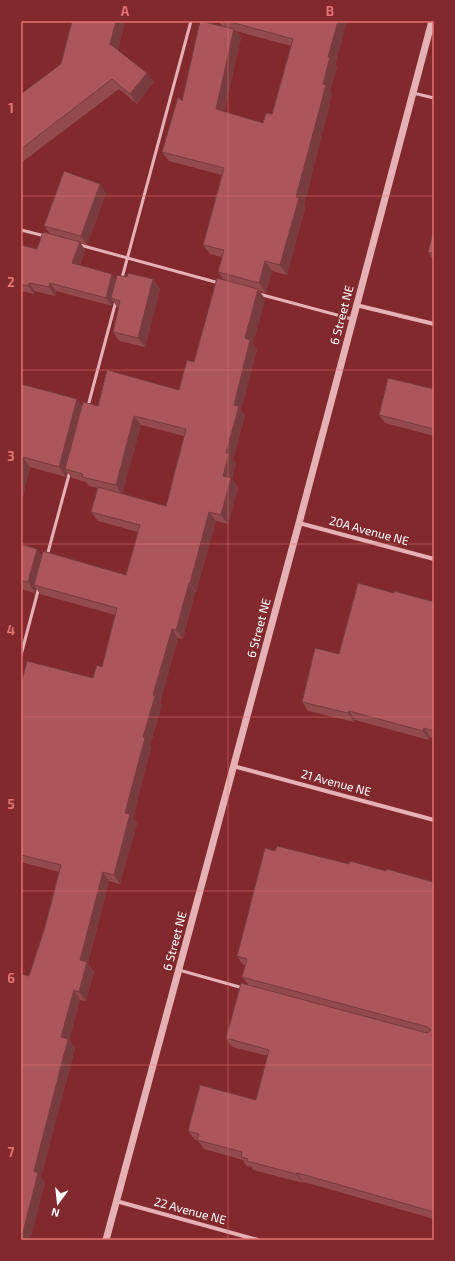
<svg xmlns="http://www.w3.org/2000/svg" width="455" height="1261" viewBox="0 0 455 1261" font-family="'Exo 2',sans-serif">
<rect width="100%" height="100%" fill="#81292d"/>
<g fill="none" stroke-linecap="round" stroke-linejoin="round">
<path stroke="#e5b1b4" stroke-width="3" d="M 413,93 L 434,98
M 21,230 L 45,236
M 80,245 L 219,283
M 122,278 L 191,21
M 259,294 L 352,319
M 88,406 L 116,301
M 47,556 L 70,471
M 21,655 L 39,587
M 179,970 L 243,988"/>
<path stroke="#e5b1b4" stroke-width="4" d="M 356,305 L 434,324
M 299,523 L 434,559
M 233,766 L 434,820
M 116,1201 L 258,1240"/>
<path stroke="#e5b1b4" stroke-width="7" d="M 106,1240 L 299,523 L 432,21"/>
</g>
<path fill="#934a4d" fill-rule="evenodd" d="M 72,21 L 125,21 L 118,50 L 154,82 L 137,104 L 119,89 L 21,163 L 21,94 L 61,64 Z
M 219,21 L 347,21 L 335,65 L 337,67 L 330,91 L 332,94 L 304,205 L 305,208 L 287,275 L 272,271 L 266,293 L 259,291 L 265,299 L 253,344 L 257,349 L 241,410 L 245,415 L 233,460 L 236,463 L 232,479 L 238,488 L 228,524 L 216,521 L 196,592 L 195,592 L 183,639 L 178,638 L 160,703 L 162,705 L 150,745 L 151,747 L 133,818 L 137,823 L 120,884 L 109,881 L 88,963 L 94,972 L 86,1001 L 80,1000 L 69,1040 L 75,1048 L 41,1177 L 45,1182 L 30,1240 L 21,1240 L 29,976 L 45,927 L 59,872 L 21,862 L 21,684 L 93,678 L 102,667 L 115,615 L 40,594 L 36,588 L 35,593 L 21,589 L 21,590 L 21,544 L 37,549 L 42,556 L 126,575 L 138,532 L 98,521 L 91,512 L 98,488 L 89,486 L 86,482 L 72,478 L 67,472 L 66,477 L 30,467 L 22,500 L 21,500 L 21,384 L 82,406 L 98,406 L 179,390 L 194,362 L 224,280 L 218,272 L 222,257 L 210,254 L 203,245 L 222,175 L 169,161 L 162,152 L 182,101 L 222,26 ZM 236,31 L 291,46 L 272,114 L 263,123 L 224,112 L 241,38 ZM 141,425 L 184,436 L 166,506 L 122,494 Z
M 106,193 L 87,245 L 80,243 L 85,250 L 80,265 L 116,279 L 127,277 L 153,279 L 160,289 L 145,347 L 119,341 L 113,332 L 119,308 L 117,307 L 113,301 L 112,306 L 56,291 L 55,296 L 35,291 L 34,294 L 21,291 L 21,245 L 37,249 L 50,234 L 44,226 Z
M 434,229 L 434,261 L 428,252 Z
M 434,389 L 434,436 L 385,423 L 379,415 Z
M 394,593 L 434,602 L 434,738 L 430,737 L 429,740 L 355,720 L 354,722 L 308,711 L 302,702 L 339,654 Z
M 275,851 L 349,864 L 434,884 L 434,1219 L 311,1184 L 303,1182 L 303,1183 L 253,1170 L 252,1167 L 247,1166 L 243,1160 L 204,1149 L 198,1141 L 195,1140 L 188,1131 L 256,1100 L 268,1056 L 232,1047 L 226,1038 L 248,984 L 242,977 L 246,965 L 243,965 L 237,956 Z"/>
<path fill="#783c3f" d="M 116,21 L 125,21 L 117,53 L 110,44 Z
M 338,21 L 347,21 L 335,65 L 337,67 L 330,91 L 332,94 L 304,205 L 305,208 L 287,275 L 280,265 L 323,84 L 328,57 Z
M 234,29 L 241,38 L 222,119 L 216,109 Z
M 147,73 L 154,82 L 137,104 L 130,94 Z
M 100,184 L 106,193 L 87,245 L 81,236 Z
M 80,242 L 85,250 L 77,271 L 72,263 Z
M 265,261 L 272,271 L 266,293 L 259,283 Z
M 112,274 L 118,282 L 111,298 L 113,301 L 112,306 L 106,298 Z
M 153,279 L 160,289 L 145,347 L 138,338 Z
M 29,283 L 35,291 L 34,294 L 28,286 Z
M 50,283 L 56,291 L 55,296 L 49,287 Z
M 258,289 L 265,299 L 253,344 L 257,349 L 241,410 L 245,415 L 233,460 L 236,463 L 232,479 L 238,488 L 228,524 L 221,515 L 223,476 L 226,453 L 234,405 L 245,338 Z
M 77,399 L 84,409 L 65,469 L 67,472 L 66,477 L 59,467 Z
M 134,416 L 141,425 L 122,495 L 116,485 Z
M 23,457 L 30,467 L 22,500 L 21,499 L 21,466 Z
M 209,512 L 216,521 L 196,592 L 190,583 Z
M 37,549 L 44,559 L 34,585 L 36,588 L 35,593 L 28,582 Z
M 189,583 L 195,592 L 183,639 L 176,630 Z
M 172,629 L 178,638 L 160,703 L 162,705 L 150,745 L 151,747 L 133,818 L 137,823 L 120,884 L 114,875 L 125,813 L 153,695 Z
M 349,711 L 355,720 L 354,722 L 348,713 Z
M 424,728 L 430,737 L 429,740 L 423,731 Z
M 103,872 L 109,881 L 88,963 L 94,972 L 86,1001 L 79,992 L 80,960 Z
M 74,990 L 80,1000 L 69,1040 L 75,1048 L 41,1177 L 45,1182 L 30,1240 L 21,1240 L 34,1171 L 61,1037 Z
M 297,1173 L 303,1182 L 303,1183 L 296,1174 Z"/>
<path fill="#ab565a" stroke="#783c3f" d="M 72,21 L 116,21 L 110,44 L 147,73 L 130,94 L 112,79 L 21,149 L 21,94 L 61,64 Z
M 200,21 L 234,29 L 216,109 L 263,123 L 266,113 L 272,114 L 293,39 L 227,21 L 338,21 L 328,57 L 330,57 L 323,84 L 326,85 L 296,197 L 299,198 L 280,265 L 265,261 L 259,283 L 218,272 L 224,250 L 203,245 L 224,168 L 162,152 L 178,97 L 182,101 Z
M 64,171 L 100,184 L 81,236 L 44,226 Z
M 434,229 L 434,254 L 428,252 Z
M 43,232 L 80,242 L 72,263 L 112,274 L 106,298 L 50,283 L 49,287 L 29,283 L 28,286 L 21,284 L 21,245 L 37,249 Z
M 128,273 L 153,279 L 138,338 L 113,332 L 120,301 L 111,298 L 117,275 L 127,277 Z
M 217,278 L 258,289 L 245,338 L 250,340 L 234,405 L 239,406 L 226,453 L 229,454 L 223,476 L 231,478 L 221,515 L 209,512 L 190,583 L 189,583 L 176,630 L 172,629 L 153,695 L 155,696 L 143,737 L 145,738 L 125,813 L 130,814 L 114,875 L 103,872 L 80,960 L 87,962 L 79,992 L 74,990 L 61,1037 L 68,1039 L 34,1171 L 38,1173 L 21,1240 L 21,974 L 29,976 L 45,927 L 61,865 L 21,855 L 21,684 L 27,661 L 93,678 L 97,665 L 102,667 L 117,608 L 34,585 L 43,551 L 126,575 L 140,525 L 91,512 L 98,487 L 166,506 L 186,429 L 134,416 L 116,485 L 82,477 L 83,474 L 65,469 L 83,402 L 98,406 L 107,370 L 179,390 L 187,360 L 194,362 Z
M 388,378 L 434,389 L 434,429 L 379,415 Z
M 21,384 L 77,399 L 59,467 L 23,457 L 21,466 Z
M 21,544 L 37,549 L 28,582 L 21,581 Z
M 358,583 L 394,593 L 394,591 L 434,602 L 434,731 L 424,728 L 423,731 L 349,711 L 348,713 L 302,702 L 315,648 L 339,654 Z
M 277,846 L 349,864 L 350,861 L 386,871 L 387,869 L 433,882 L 432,885 L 434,886 L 434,1212 L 305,1175 L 297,1173 L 296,1174 L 247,1161 L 248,1159 L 241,1157 L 242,1152 L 197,1140 L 199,1134 L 188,1131 L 200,1085 L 256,1100 L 269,1050 L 226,1038 L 241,983 L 427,1033 L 429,1032 L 431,1030 L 428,1027 L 242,977 L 247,959 L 237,956 L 265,848 L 275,851 Z"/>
<path fill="none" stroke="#e47373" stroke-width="1" stroke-opacity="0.55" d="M 228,21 L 228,1240M 21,196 L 434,196M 21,370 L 434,370M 21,544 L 434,544M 21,717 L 434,717M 21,891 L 434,891M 21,1065 L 434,1065"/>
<g text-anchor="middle" stroke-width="3.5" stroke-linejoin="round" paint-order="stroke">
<g font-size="12" fill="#fff" stroke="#81292d">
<text transform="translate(342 315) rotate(-75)" y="4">6 Street NE</text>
<text transform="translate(369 531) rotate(15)" y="4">20A Avenue NE</text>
<text transform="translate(259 628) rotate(-75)" y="4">6 Street NE</text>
<text transform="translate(336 783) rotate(15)" y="4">21 Avenue NE</text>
<text transform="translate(175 941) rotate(-75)" y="4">6 Street NE</text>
<text transform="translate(190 1211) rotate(15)" y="4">22 Avenue NE</text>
</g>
</g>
<rect width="455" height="1261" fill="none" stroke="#81292d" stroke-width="44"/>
<g transform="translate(58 1203) rotate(195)" stroke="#81292d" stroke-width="3" paint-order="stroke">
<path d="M0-3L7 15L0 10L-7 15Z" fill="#ffffff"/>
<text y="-6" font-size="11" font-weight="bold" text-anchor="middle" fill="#ffffff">N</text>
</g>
<rect x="22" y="22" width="411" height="1217" fill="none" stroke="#e47373" stroke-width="1.5"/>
<g font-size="13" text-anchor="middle" font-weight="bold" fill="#e47373">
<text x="125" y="16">A</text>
<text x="330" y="16">B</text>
<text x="11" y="113">1</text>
<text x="11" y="287">2</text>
<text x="11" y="461">3</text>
<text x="11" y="635">4</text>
<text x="11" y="809">5</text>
<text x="11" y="983">6</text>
<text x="11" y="1157">7</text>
</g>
</svg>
